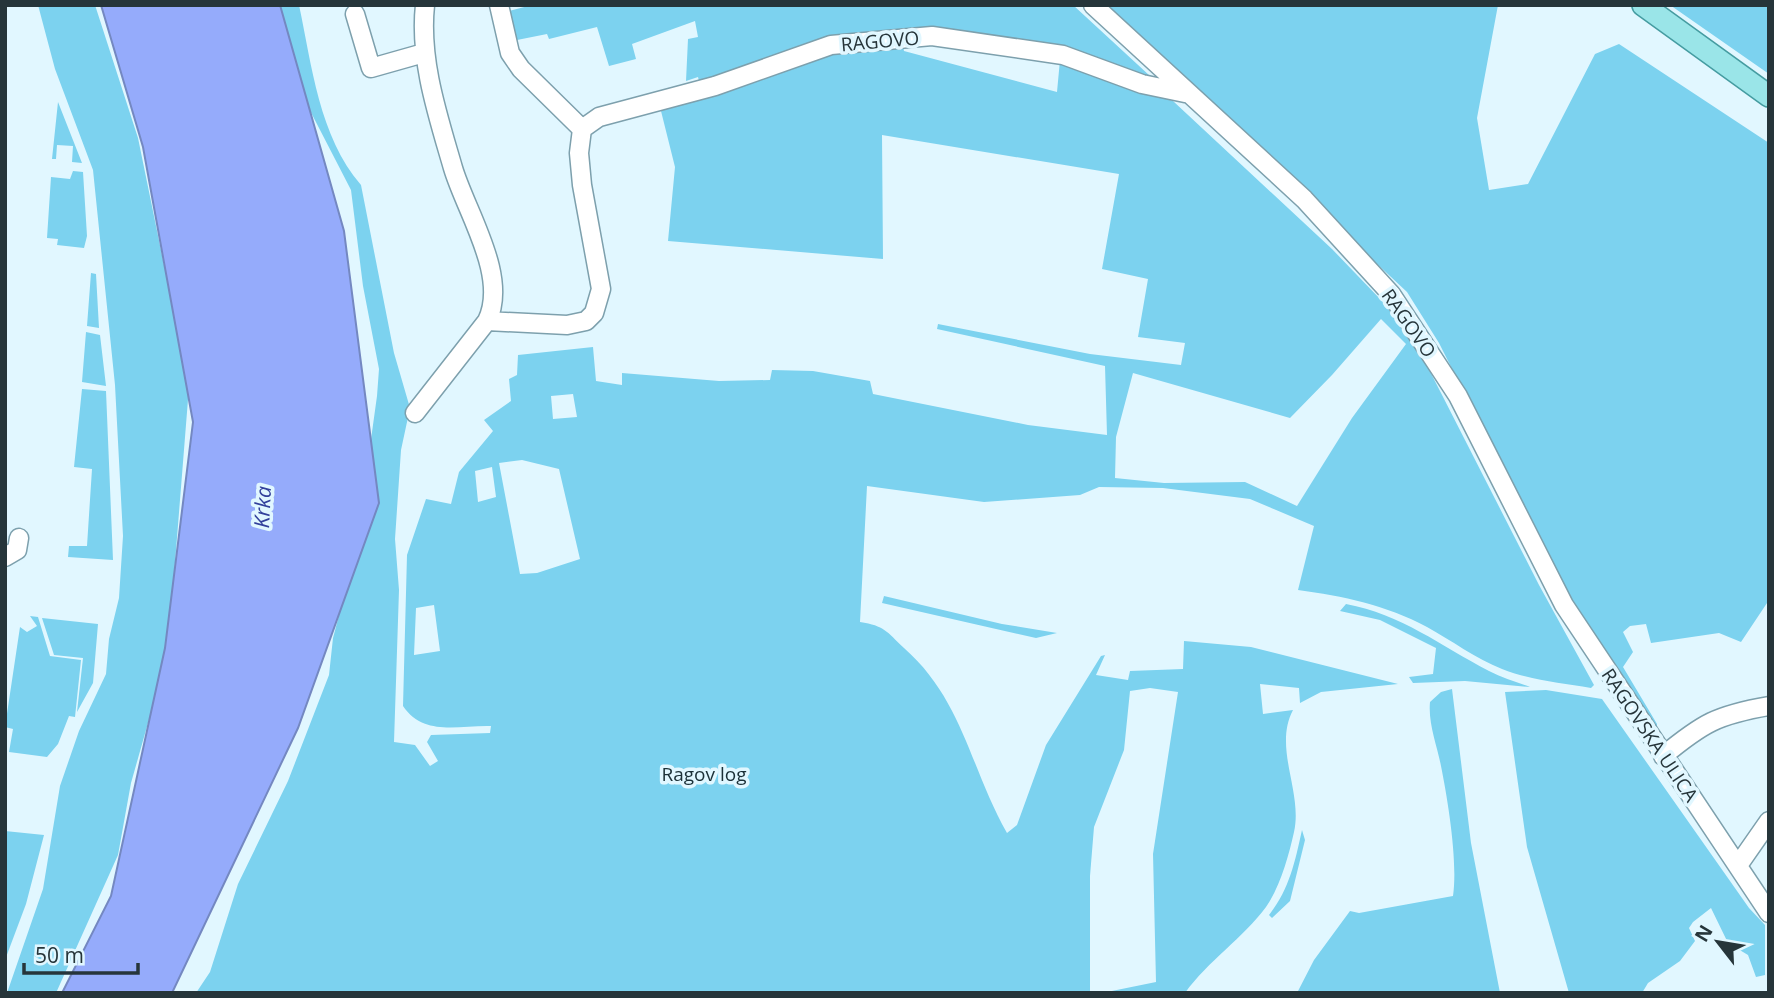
<svg xmlns="http://www.w3.org/2000/svg" width="1774" height="998" viewBox="0 0 1774 998" font-family="'Open Sans',sans-serif">
<rect width="100%" height="100%" fill="#e1f7ff"/>
<path fill="#7cd2ef" fill-rule="evenodd" d="M 38,5 L 95,5 L 138,138 L 189,387 L 169,638 L 161,677 L 131,783 L 118,855 L 56,993 L 7,993 L 43,889 L 60,786 L 79,731 L 106,674 L 109,639 L 119,598 L 123,536 L 115,385 L 93,170 L 55,69 Z
M 277,5 L 299,5 C 312,66 319,136 361,185 L 394,353 L 410,408 L 401,450 L 395,539 L 399,590 L 394,742 L 415,745 L 430,766 L 438,761 L 427,742 L 431,735 L 490,733 L 491,726 C 459,725 424,737 403,706 L 407,555 L 426,499 L 451,504 L 459,472 L 493,431 L 484,420 L 511,401 L 509,379 L 517,375 L 518,355 L 593,347 L 596,381 L 622,385 L 622,373 L 719,381 L 770,380 L 772,370 L 813,371 L 870,381 L 873,394 L 1028,425 L 1107,435 L 1105,366 L 937,329 L 938,324 L 1090,354 L 1181,365 L 1185,343 L 1138,337 L 1148,279 L 1102,269 L 1119,174 L 882,135 L 883,259 L 668,241 L 675,167 L 660,107 L 829,51 L 902,42 L 904,51 L 1057,92 L 1060,60 L 1173,101 L 1332,249 L 1382,301 L 1416,344 L 1539,585 L 1594,685 L 1591,688 C 1561,683 1530,680 1502,669 C 1476,659 1451,640 1427,627 C 1386,605 1343,596 1298,590 L 1314,526 L 1250,499 L 1163,488 L 1099,487 L 1080,495 L 984,502 L 867,486 L 860,622 C 885,626 886,631 904,648 C 963,700 970,768 1007,833 L 1017,825 L 1046,745 L 1101,656 L 1105,655 L 1096,675 L 1128,680 L 1130,671 L 1183,669 L 1184,641 L 1251,647 L 1398,684 L 1321,692 L 1300,703 L 1299,688 L 1260,684 L 1263,714 L 1293,710 C 1273,748 1303,792 1294,832 C 1289,855 1280,887 1266,907 C 1243,938 1208,961 1185,993 L 1102,993 L 1156,982 L 1153,854 L 1178,692 L 1150,688 L 1130,691 L 1124,750 L 1094,827 L 1090,876 L 1090,993 L 196,993 L 210,972 L 238,884 L 288,781 L 329,675 L 333,638 L 355,555 L 377,396 L 379,369 L 363,286 L 351,190 L 303,97 ZM 1381,319 L 1406,344 L 1352,418 L 1297,506 L 1245,482 L 1164,483 L 1115,478 L 1116,437 L 1133,373 L 1290,418 L 1332,375 ZM 573,394 L 577,417 L 553,419 L 551,396 ZM 522,460 L 559,469 L 580,559 L 537,573 L 520,574 L 499,463 ZM 492,467 L 496,497 L 478,502 L 475,471 ZM 434,605 L 440,651 L 414,655 L 416,608 Z
M 532,5 L 1073,5 L 1150,76 L 1145,79 L 1115,71 L 888,35 L 700,85 L 698,77 L 686,81 L 688,39 L 698,37 L 695,21 L 632,44 L 636,59 L 609,66 L 597,27 L 549,39 L 547,34 L 512,41 L 505,12 Z
M 1101,5 L 1498,5 L 1477,118 L 1489,190 L 1528,184 L 1595,54 L 1619,44 L 1769,143 L 1769,600 L 1741,642 L 1719,633 L 1651,643 L 1646,624 L 1630,626 L 1623,632 L 1633,652 L 1623,667 L 1657,724 L 1657,737 L 1600,663 L 1439,343 L 1407,292 Z
M 1670,5 L 1769,5 L 1769,74 Z
M 58,102 L 82,163 L 72,162 L 73,146 L 57,145 L 56,159 L 52,159 Z
M 73,171 L 83,172 L 87,236 L 84,248 L 57,245 L 58,239 L 47,238 L 51,177 L 70,179 Z
M 91,273 L 96,274 L 99,328 L 87,326 Z
M 86,332 L 100,335 L 106,386 L 82,382 Z
M 82,389 L 106,391 L 113,560 L 68,557 L 69,546 L 87,546 L 92,469 L 74,467 Z
M 884,596 L 1002,624 L 1057,633 L 1036,638 L 882,603 Z
M 1346,604 C 1401,614 1441,646 1489,671 C 1502,678 1517,682 1530,687 L 1465,681 L 1413,683 L 1409,677 L 1433,674 L 1436,648 L 1380,620 L 1340,611 Z
M 30,616 L 38,617 L 50,656 L 81,660 L 75,717 L 69,716 L 58,744 L 47,757 L 9,752 L 13,729 L 5,727 L 20,627 L 27,632 L 37,626 Z
M 42,618 L 98,624 L 93,683 L 77,712 L 83,658 L 54,655 Z
M 1452,689 L 1471,843 L 1500,993 L 1297,993 L 1314,960 L 1350,911 L 1359,913 L 1453,896 C 1458,862 1448,801 1441,766 C 1437,745 1428,724 1430,702 L 1441,692 Z
M 1546,690 L 1602,699 L 1749,908 L 1765,925 L 1765,975 L 1756,977 L 1748,955 L 1728,943 L 1711,908 L 1693,922 L 1689,928 L 1695,941 L 1680,961 L 1648,983 L 1642,993 L 1569,993 L 1527,847 L 1505,692 Z
M 1302,830 L 1305,840 L 1290,901 L 1272,918 L 1269,915 C 1289,890 1295,862 1302,830 Z
M 5,831 L 44,835 L 26,904 L 5,960 Z"/>
<path fill="#95abfb" stroke="#7488c1" stroke-width="2" d="M 101,5 L 280,5 L 344,231 L 379,503 L 298,728 L 172,993 L 62,993 L 111,896 L 165,648 L 193,422 L 143,147 Z"/>
<g fill="none" stroke-linecap="round" stroke-linejoin="round">
<g stroke="#7da0ad" stroke-width="21">
<path id="minor" d="M 499,5 L 510,53 L 521,69 L 582,129
M 1093,5 L 1304,199 L 1391,294 L 1458,396 L 1564,605 L 1769,913
M 355,14 L 371,68 L 424,53
M 487,321 L 567,325 L 586,321 L 594,313 L 601,289 L 582,185 L 579,153 L 582,129 L 599,117 L 715,86 L 831,45 L 932,36 L 1063,55 L 1142,84 L 1185,93
M 415,413 L 487,321 C 509,276 466,212 453,168 C 438,116 419,60 425,5
M 5,557 L 17,550 L 19,538
M 1663,756 C 1703,723 1717,715 1769,706
M 1739,864 L 1769,821"/>
</g>
<g stroke="#459ca1" stroke-width="24">
<path id="major" d="M 1643,5 L 1769,96"/>
</g>
<use href="#minor" stroke="#fff" stroke-width="18"/>
<use href="#major" stroke="#9ae5e8" stroke-width="21"/>
</g>
<g text-anchor="middle" stroke-width="7" stroke-linejoin="round" paint-order="stroke">
<g font-size="19" fill="#26353a" stroke="#e1f7ff">
<text transform="translate(880 41) rotate(-5)" y="7">RAGOVO</text>
<text transform="translate(1409 323) rotate(55)" y="7">RAGOVO</text>
<text transform="translate(1650 735) rotate(56)" y="7">RAGOVSKA ULICA</text>
</g>
<g font-size="19" fill="#1b3037" stroke="#e1f7ff">
<text x="704" y="781">Ragov log</text>
</g>
<g font-size="21" font-style="italic" fill="#32409b" stroke="#e1f7ff">
<text transform="translate(263 507) rotate(-87)" y="7">Krka</text>
</g>
</g>
<rect width="1774" height="998" fill="none" stroke="#26353a" stroke-width="14"/>
<g transform="translate(1718 942) rotate(301)" stroke="#e1f7ff" stroke-width="5" paint-order="stroke">
<path d="M0-5L12 26L0 18L-12 26Z" fill="#26353a"/>
<text y="-10" font-size="19" font-weight="bold" text-anchor="middle" fill="#26353a">N</text>
</g>
<path d="M24 963v10h114v-10" fill="none" stroke="#26353a" stroke-width="3.5"/>
<text x="35" y="963" font-size="21" fill="#26353a" stroke="#e1f7ff" stroke-width="5" paint-order="stroke">50 m</text>
</svg>
